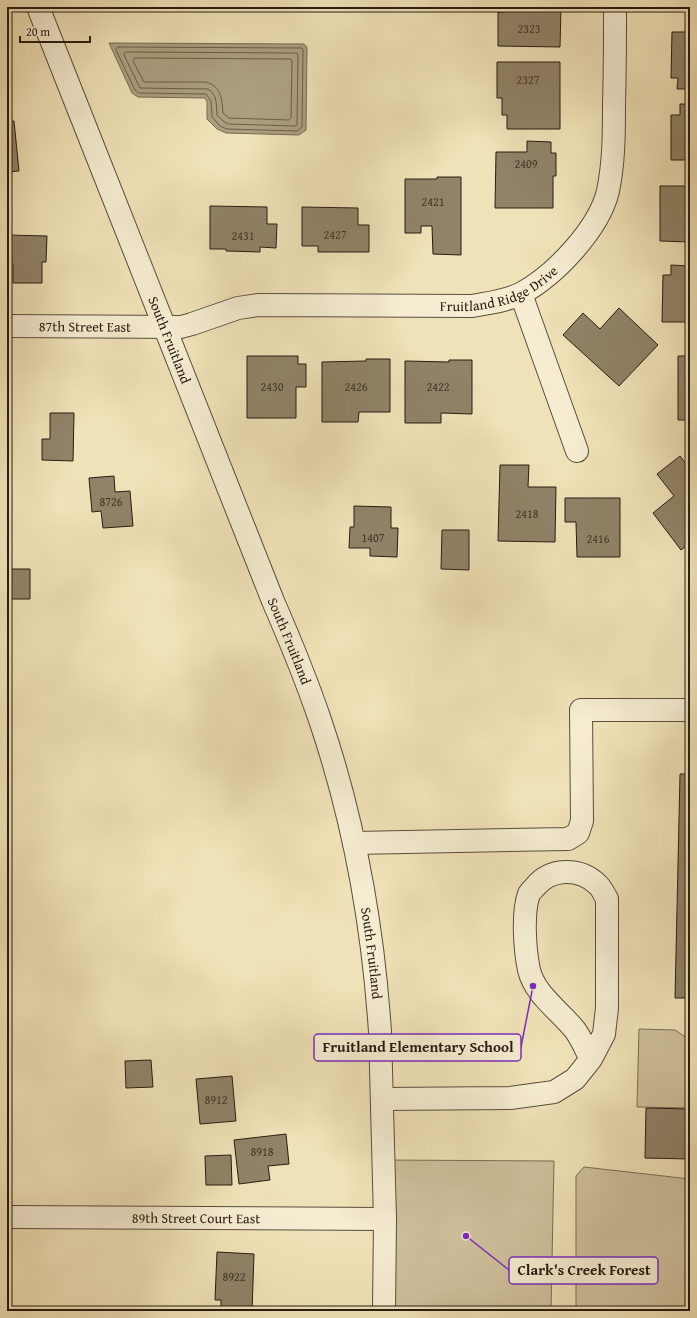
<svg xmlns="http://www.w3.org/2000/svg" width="697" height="1318" viewBox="0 0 697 1318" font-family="'Gentium Book Plus',serif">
<rect width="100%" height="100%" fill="#f0e2b8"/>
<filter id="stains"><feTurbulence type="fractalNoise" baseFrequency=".005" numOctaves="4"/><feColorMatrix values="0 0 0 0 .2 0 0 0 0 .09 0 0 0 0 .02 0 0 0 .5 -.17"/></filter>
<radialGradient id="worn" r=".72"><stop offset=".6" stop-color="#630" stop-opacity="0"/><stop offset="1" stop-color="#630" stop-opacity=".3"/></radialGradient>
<path fill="#cec09c" stroke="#7a6e57" d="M 639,1029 L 675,1030 L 690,1040 L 690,1108 L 637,1107 Z
M 384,1160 L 554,1161 L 551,1311 L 375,1311 Z
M 584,1167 L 690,1179 L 690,1311 L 576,1311 L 576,1176 Z"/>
<path fill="#ac9f80" stroke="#776b54" d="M 109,43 L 304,44 L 307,47 L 306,130 L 299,135 L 226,133 L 217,129 L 207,119 L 207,102 L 205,98 L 138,97 L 132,93 Z"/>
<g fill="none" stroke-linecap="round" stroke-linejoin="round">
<path stroke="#6a5e49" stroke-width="1" d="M 118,47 L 302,48 L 303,50 L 302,127 L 297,131 L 227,129 L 220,126 L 212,117 L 211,101 L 206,94 L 139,93 L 135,90 L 116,50 Z
M 126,52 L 297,53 L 298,55 L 297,125 L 295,126 L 228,124 L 223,121 L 217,115 C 216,105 218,95 208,89 L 140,88 L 124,55 Z
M 135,58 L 291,59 L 292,61 L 291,118 L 289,120 L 229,118 L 223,113 C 222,99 221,85 205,82 L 144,82 L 133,61 Z"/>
</g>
<path fill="#908368" stroke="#271c12" d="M 504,7 L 561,7 L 560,47 L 498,46 L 498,12 L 504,12 Z
M 672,32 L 690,32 L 690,89 L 677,89 L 678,78 L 671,78 Z
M 497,62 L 560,62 L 560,129 L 507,129 L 507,115 L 502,115 L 502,98 L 497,98 Z
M 680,104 L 690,104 L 690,160 L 671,160 L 671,115 L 680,115 Z
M 14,121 L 19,171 L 7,172 L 7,122 Z
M 527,141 L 551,142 L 551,153 L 556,153 L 556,176 L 553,176 L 553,208 L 495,208 L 496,152 L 527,152 Z
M 437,177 L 461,177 L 461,255 L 433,254 L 432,226 L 421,226 L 421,233 L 405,233 L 405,179 L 437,179 Z
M 660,186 L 690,186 L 690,242 L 660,241 Z
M 210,206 L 267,207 L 267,224 L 277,224 L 276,248 L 260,247 L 260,252 L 226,251 L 226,249 L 210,249 Z
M 302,207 L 358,208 L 358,225 L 369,225 L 369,252 L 318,252 L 318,246 L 302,246 Z
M 7,235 L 47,236 L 46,262 L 42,262 L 42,283 L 13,283 L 13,264 L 7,264 Z
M 671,265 L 690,266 L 690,322 L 662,322 L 663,275 L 671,275 Z
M 619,308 L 658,345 L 619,386 L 563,335 L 583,313 L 600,329 Z
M 247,356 L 298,356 L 298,364 L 306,364 L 306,387 L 296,387 L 296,418 L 247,418 Z
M 678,356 L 690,356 L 690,420 L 678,420 Z
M 366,359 L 390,359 L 390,412 L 359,412 L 358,422 L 322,422 L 322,362 L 366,361 Z
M 449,360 L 472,360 L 472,414 L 441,413 L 441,423 L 405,423 L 405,361 L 449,362 Z
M 50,413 L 74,413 L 73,461 L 42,460 L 42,439 L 50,439 Z
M 680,456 L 690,469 L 690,543 L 681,550 L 653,513 L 674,496 L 657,474 Z
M 500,465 L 529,465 L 528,487 L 556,487 L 555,542 L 498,541 Z
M 114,476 L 115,492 L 130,491 L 133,526 L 103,528 L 101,511 L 92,512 L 89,478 Z
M 565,498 L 620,498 L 620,557 L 577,557 L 576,522 L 565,522 Z
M 354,506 L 391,507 L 391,528 L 398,528 L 397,557 L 370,556 L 370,548 L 349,548 L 350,527 L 354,527 Z
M 442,530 L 469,530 L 469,570 L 441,569 Z
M 7,569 L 30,569 L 30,599 L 7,599 Z
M 680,774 L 690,774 L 690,998 L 675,998 Z
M 151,1060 L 153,1087 L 126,1088 L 125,1061 Z
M 232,1076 L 236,1121 L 200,1124 L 196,1079 Z
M 646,1108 L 690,1109 L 690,1159 L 645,1158 Z
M 286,1134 L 289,1164 L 268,1166 L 270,1180 L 239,1184 L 234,1140 Z
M 231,1155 L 232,1185 L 206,1185 L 205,1156 Z
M 217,1252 L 254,1254 L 252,1311 L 221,1311 L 221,1300 L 215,1300 Z"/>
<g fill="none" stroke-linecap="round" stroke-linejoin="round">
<g stroke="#594e3c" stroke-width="24">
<g id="minor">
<path id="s1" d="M 38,7 L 273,601 C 290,640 306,679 320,720 C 354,820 373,926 380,1032 L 385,1219 L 384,1311"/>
<path d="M 521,294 L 577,451"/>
<path id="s2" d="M 7,326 L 181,327 L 192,324 L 238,308 L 258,305 L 472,306 C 488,303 507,301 522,293 C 555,275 599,229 608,191 C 614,162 614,133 614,104 C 615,72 615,39 615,7"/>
<path d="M 354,843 L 568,839 L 578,833 L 582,821 L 581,710 L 690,710"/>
<path d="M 382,1099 L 510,1098 L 554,1092 L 575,1079 L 591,1059 L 604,1034 L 607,1008 L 607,899 C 604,894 601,887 597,884 C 579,867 550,868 535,887 C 533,889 530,892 529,894 C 522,913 525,951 529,970 C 535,995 560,1011 575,1030 C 581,1038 586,1050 591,1059"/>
<path id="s3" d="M 7,1217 L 385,1219"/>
</g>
</g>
<use href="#minor" stroke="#f5ecd1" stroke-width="22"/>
</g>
<g text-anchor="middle" stroke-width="3" stroke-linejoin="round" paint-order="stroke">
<g font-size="12" fill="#413628">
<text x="529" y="33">2323</text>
<text x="528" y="84">2327</text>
<text x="526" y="168">2409</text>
<text x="433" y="206">2421</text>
<text x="335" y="239">2427</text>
<text x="243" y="240">2431</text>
<text x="272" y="391">2430</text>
<text x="356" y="391">2426</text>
<text x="438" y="391">2422</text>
<text x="111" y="506">8726</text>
<text x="527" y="518">2418</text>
<text x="373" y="542">1407</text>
<text x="598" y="543">2416</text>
<text x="216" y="1104">8912</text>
<text x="262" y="1156">8918</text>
<text x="234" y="1281">8922</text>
</g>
<g font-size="14" fill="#271c12" stroke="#f5ecd1">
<text dy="5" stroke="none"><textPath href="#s2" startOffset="499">Fruitland Ridge Drive</textPath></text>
<text dy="5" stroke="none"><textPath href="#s2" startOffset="78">87th Street East</textPath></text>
<text dy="5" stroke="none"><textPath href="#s1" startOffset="358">South Fruitland</textPath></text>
<text dy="5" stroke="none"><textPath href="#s1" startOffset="682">South Fruitland</textPath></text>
<text dy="5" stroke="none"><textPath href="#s1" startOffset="1006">South Fruitland</textPath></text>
<text dy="5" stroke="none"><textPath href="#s3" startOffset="189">89th Street Court East</textPath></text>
</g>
</g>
<path fill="none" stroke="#7b2cbf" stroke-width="1.5" d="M533 986L521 1047M466 1236L509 1270"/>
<g fill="#7b2cbf" stroke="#f5ecd1" stroke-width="1.5">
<circle cx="533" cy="986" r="4"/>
<circle cx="466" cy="1236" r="4"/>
</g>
<g fill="#f5ecd1" stroke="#7b2cbf" stroke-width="1.5">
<rect x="314" y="1034" width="207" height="27" rx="4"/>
<rect x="509" y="1257" width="149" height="27" rx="4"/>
</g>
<g font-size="15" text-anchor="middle" font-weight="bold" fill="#271c12">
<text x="418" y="1052">Fruitland Elementary School</text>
<text x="584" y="1275">Clark's Creek Forest</text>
</g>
<rect width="697" height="1318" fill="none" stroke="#f0e2b8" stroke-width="24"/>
<rect x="8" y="8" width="681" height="1302" fill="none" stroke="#271c12" stroke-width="2"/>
<rect x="12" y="12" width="673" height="1294" fill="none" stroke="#271c12"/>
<path d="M20 36v6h70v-6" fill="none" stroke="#271c12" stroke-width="2"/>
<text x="26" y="36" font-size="12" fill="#271c12" stroke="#f5ecd1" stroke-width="3" paint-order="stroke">20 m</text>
<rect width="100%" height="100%" filter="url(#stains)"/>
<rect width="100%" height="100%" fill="url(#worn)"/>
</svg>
